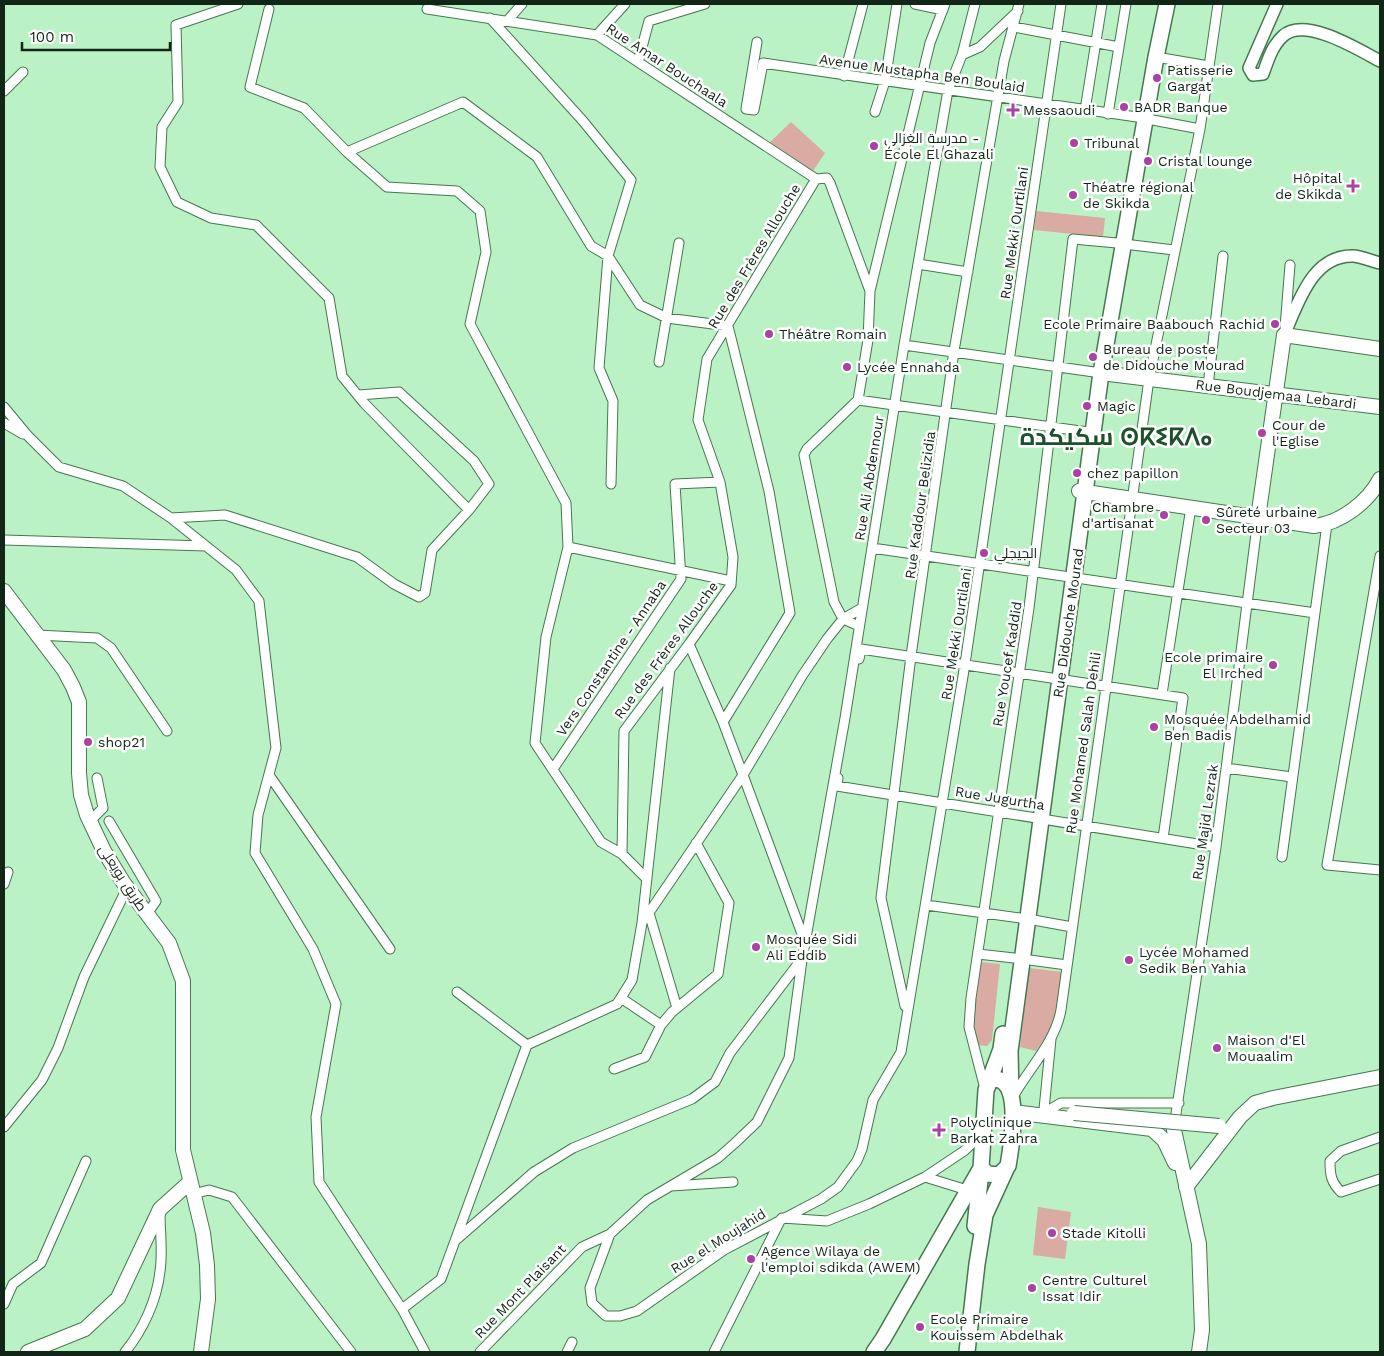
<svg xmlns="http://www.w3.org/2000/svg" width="1384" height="1356" viewBox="0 0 1384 1356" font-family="'Work Sans',Cairo,'Noto Sans Tifinagh',sans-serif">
<rect width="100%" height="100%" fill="#baf1c5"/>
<path fill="#daaba2" d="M 791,122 L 825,153 L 813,171 L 808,171 L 769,143 Z
M 1036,211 L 1105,218 L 1103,237 L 1034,230 Z
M 980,962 L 1000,964 L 992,1040 L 987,1046 L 977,1045 L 972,1028 Z
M 1029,968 L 1063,972 L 1055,1024 L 1036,1051 L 1020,1047 Z
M 1038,1207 L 1071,1212 L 1065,1259 L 1033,1255 Z"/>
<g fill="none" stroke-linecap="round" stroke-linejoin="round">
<g stroke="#457851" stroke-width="11">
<path id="minor" d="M 238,4 L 176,25 L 178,102 L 162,127 L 160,167 L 177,202 L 211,218 L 256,225 L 329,298 L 342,376 L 364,403 L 469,510
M 915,4 L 943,10
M 945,4 L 930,43 L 870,291 L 868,340 L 858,400 L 1088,432
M 269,9 L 250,87 L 304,108 L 347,152 L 387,187 L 457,191 L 480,211 L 486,252 L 470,324 L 566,503 L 568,547 L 546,637 L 535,743 L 601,842 L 622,854 L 647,879
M 427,9 L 597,35 L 816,179
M 490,18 L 583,121 L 631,180 L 608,256 L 599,368 L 613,401 L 611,484
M 508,20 L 522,4
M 1014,27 L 1119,47
M 597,35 L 625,4
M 757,42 L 746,109 L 754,110 L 763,63 L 1137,117 L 1200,129
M 962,55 L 980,47 L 1018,11
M 1156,57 L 1209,66
M 638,62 L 649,21 L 705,4
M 844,76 L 863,4
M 4,91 L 23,72
M 1085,110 L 1102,4
M 875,112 L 885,81 L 897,4
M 1108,114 L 1126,4
M 347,152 L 463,102 L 537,157 L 591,246 L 608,256 L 640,305 L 667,318 L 728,326 L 769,491 L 790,613 L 723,722
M 1124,244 L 1174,250
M 918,264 L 968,272
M 1285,327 L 1290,265
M 904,345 L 1101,373
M 659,362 L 679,243
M 1208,386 L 1223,256
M 858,400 L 807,449 L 804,455 L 834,602 L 843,619 L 859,626
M 4,407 L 28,436 L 59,467 L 123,486 L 171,518 L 236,570 L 259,601 L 276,748 L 258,815 L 255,853 L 313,949 L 336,1004 L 316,1117 L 319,1182 L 402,1309 L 425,1352
M 4,423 L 23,434
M 171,518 L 225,515 L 357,557 L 394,584 L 419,597 L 425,593 L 432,550 L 469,510 L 489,484 L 474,461 L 399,392 L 358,395
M 4,540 L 206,546
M 568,547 L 731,581
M 872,548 L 1315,613
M 1380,556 L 1327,865 L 1380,870
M 37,635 L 97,638 L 111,648 L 167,731
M 859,659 L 861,649 L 1183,698 L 1163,838
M 1162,694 L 1191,507
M 1226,768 L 1292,777
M 553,769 L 681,579 L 675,484 L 720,482
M 269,775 L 390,949
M 838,778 L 837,786 L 1216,847
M 90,821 L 103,808 L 97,778
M 109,821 L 156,901 L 147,914
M 622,854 L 624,731 L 689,644 L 731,585 L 733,557 L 720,482 L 698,420 L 707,359 L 816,179 L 827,178 L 830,183 L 870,291
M 1282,857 L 1327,524
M 4,884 L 8,872
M 926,905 L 1020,918
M 649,913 L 677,1008
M 1028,919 L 1072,927
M 644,920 L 743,775 L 723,722 L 689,644
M 805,942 L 743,775 L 802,676 L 827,639 L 843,619 L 862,608
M 978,954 L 1014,958
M 1022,959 L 1067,965
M 457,992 L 527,1045
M 621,998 L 661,1025
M 905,1006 L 881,898 L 911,656 L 954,351 L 1004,61 L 1019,4
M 614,1069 L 645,1057 L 661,1025 L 672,1012 L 718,974 L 729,903 L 696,843
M 985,1089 L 969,1027 L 971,998 L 1029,608 L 1073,239 L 1117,243
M 1013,1097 C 1029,1068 1055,1043 1061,1010 L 1149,379 L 1200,129 L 1218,4
M 1044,1109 L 1051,1039
M 1049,1110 L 1061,1103 L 1179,1103
M 4,1127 L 42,1080 L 58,1048 L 84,977 L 127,888
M 1174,1127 L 1216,847 L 1258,518
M 1380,1137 L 1341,1151 L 1330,1161 C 1330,1175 1331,1182 1341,1192 L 1380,1179
M 925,1177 L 967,1190
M 671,1186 L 733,1182
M 193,1194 L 209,1190 L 232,1197 L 351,1352
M 782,1218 L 827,1221 L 869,1204 L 925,1177 L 964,1151 L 982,1134
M 610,1234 L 590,1288 L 592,1303 L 606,1316 L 620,1316 L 637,1311 L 724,1250 L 821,1199 L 838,1187 L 857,1161 L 862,1149 L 873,1100 L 901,1052 L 965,664 L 1061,4
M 457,1239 L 534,1172 L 573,1148 L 692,1099 L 715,1082 L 730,1053 L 801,960
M 4,1304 L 13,1284 L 41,1263 L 86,1161
M 402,1309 L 441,1279 L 527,1045 L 617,1004 L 632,980 L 642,923 L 670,668
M 125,1352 C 143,1330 157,1300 160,1271 C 163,1253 160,1232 160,1213
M 480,1352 L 582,1247 L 610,1234 L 647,1200 L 718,1158 L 735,1143 L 757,1122 L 789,1058 L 802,960 L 845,718 L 904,345 L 948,90 L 962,55 L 975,4
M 567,1352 L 572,1342
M 714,1352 L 781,1219"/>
</g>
<g stroke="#457851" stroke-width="14">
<path id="tertiary" d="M 1277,4 L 1249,68 L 1253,75 L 1263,74 C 1268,60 1272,46 1283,36 C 1305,16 1359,50 1380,61
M 1284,335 C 1298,304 1312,254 1354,256 C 1362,257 1372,261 1380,263"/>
</g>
<g stroke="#457851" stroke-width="16">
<path id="secondary" d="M 1101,373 L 1380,407
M 1079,491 L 1314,526 C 1341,523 1368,502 1380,479
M 1258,518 L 1284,335 L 1380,349
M 4,591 L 64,670 L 73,687 L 79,702 L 79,773 L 81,795 L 87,815 L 104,851 L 123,882 L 169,943 L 183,981 L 183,1150 L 203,1233 L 207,1265 L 208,1299 L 201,1352
M 1013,1112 L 1152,1129 L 1164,1140 L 1175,1163
M 1174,1130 L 1199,1244 L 1202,1330 L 1199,1352
M 1186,1187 L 1240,1117 L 1255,1103 L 1273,1098 L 1380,1077
M 28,1352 L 85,1329 L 118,1298 L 160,1209 L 190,1182"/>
</g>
<g stroke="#457851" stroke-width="18">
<path id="primary" d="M 995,1079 C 1023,1080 1011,1148 1008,1166 L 999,1175 L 988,1174 L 981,1168 L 986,1090 L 990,1081 Z
M 987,1087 L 1001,1049 L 1003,1034
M 1011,1096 L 1010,1051 L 1101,373 L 1156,57 L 1167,4
M 975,1226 L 981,1171
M 874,1352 L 883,1339 L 981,1168
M 967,1352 L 977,1264 L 985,1215 L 1007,1167"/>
</g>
<use href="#minor" stroke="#fff" stroke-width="9"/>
<use href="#tertiary" stroke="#fff" stroke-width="11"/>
<use href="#secondary" stroke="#fff" stroke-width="14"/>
<use href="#primary" stroke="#fff" stroke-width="15"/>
<g stroke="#457851" stroke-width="16" stroke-linecap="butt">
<path id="secondary-bridge" d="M 1074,1113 L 1219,1126"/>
</g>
<use href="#secondary-bridge" stroke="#fff" stroke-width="14"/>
</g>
<g fill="#aa41a3" stroke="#fff" stroke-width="2">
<circle cx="1157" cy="78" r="5"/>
<circle cx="1124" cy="107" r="5"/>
<path d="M1010.5 102.5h5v5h5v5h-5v5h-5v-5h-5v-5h5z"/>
<circle cx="1074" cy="143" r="5"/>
<circle cx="874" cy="146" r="5"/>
<circle cx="1148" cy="161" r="5"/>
<path d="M1350.5 178.5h5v5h5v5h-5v5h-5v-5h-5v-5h5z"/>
<circle cx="1073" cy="195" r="5"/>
<circle cx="1275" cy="324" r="5"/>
<circle cx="769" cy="334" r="5"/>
<circle cx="1093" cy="357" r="5"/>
<circle cx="847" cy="367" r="5"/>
<circle cx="1087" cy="406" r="5"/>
<circle cx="1262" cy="433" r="5"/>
<circle cx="1077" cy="473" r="5"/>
<circle cx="1164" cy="515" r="5"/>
<circle cx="1206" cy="520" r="5"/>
<circle cx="984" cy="553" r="5"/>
<circle cx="1273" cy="665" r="5"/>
<circle cx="1154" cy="727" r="5"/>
<circle cx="88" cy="742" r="5"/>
<circle cx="756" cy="947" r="5"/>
<circle cx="1129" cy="960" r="5"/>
<circle cx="1217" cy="1048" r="5"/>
<path d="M936.5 1122.5h5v5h5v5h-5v5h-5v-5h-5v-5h5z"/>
<circle cx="1052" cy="1233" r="5"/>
<circle cx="751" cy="1259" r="5"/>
<circle cx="1032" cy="1288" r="5"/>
<circle cx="920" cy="1327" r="5"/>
</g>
<g text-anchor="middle" stroke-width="5" stroke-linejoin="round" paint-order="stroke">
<g font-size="14" fill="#112616" stroke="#fff">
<text transform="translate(667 65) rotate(33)" y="5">Rue Amar Bouchaala</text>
<text transform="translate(922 73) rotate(8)" y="5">Avenue Mustapha Ben Boulaid</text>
<text transform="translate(1014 233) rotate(-82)" y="5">Rue Mekki Ourtilani</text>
<text transform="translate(754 256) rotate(-59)" y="5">Rue des Frères Allouche</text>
<text transform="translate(1276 394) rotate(7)" y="5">Rue Boudjemaa Lebardi</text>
<text transform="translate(869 478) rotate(-81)" y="5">Rue Ali Abdennour</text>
<text transform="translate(920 505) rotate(-82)" y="5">Rue Kaddour Belizidia</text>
<text transform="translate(1068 623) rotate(-82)" y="5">Rue Didouche Mourad</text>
<text transform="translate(956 634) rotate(-81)" y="5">Rue Mekki Ourtilani</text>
<text transform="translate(666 650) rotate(-54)" y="5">Rue des Frères Allouche</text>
<text transform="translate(611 658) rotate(-56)" y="5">Vers Constantine - Annaba</text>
<text transform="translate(1007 664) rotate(-81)" y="5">Rue Youcef Kaddid</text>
<text transform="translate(1083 743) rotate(-82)" y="5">Rue Mohamed Salah Dehili</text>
<text transform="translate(1000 798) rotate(9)" y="5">Rue Jugurtha</text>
<text transform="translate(1205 822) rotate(-82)" y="5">Rue Majid Lezrak</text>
<text transform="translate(123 878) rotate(57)" y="5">طريق بويعلى</text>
<text transform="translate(718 1241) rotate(-32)" y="5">Rue el Moujahid</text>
<text transform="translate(520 1291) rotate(-46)" y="5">Rue Mont Plaisant</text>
</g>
<g font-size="14" fill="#112616" stroke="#fff" text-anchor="start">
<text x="1167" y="75">Patisserie<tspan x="1167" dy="16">Gargat</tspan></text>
<text x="1134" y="112">BADR Banque</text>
<text x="1023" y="115">Messaoudi</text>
<text x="884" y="143">مدرسة الغزالي -<tspan x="884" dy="16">École El Ghazali</tspan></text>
<text x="1084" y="148">Tribunal</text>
<text x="1158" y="166">Cristal lounge</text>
<text x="1342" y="183" text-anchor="end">Hôpital<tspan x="1342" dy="16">de Skikda</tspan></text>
<text x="1083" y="192">Théatre régional<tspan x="1083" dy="16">de Skikda</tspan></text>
<text x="1265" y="329" text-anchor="end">Ecole Primaire Baabouch Rachid</text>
<text x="779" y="339">Théâtre Romain</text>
<text x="1103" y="354">Bureau de poste<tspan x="1103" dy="16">de Didouche Mourad</tspan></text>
<text x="857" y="372">Lycée Ennahda</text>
<text x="1097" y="411">Magic</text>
<text x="1272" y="430">Cour de<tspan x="1272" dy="16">l'Eglise</tspan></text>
<text x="1087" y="478">chez papillon</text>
<text x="1154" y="512" text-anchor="end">Chambre<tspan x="1154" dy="16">d'artisanat</tspan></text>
<text x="1216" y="517">Sûreté urbaine<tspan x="1216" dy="16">Secteur 03</tspan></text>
<text x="994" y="558">الجيجلي</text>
<text x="1263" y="662" text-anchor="end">Ecole primaire<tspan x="1263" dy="16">El Irched</tspan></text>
<text x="1164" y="724">Mosquée Abdelhamid<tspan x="1164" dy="16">Ben Badis</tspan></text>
<text x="98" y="747">shop21</text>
<text x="766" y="944">Mosquée Sidi<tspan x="766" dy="16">Ali Eddib</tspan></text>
<text x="1139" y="957">Lycée Mohamed<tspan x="1139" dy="16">Sedik Ben Yahia</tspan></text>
<text x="1227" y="1045">Maison d'El<tspan x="1227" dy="16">Mouaalim</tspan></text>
<text x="950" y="1127">Polyclinique<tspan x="950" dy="16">Barkat Zahra</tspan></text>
<text x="1062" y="1238">Stade Kitolli</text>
<text x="761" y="1256">Agence Wilaya de<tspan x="761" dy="16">l'emploi sdikda (AWEM)</tspan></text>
<text x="1042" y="1285">Centre Culturel<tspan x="1042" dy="16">Issat Idir</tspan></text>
<text x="930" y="1324">Ecole Primaire<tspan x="930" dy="16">Kouissem Abdelhak</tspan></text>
</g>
<g font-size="24" font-weight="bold" fill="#1d502b" stroke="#fff">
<text x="1116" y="445">سكيكدة ⵙⴽⵉⴽⴷⴰ</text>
</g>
</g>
<rect width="1384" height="1356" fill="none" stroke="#112616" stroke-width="10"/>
<path d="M22 42v8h148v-8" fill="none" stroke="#112616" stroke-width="2.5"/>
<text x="30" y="42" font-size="15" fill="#112616" stroke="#ffffff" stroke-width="4" paint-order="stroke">100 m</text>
</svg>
